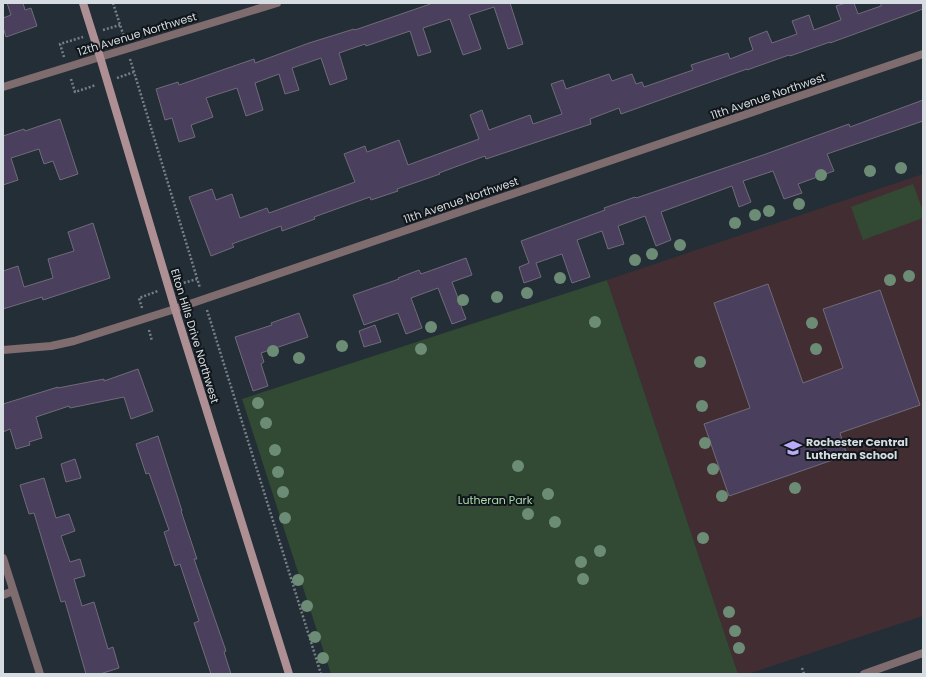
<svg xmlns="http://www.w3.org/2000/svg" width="926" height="677" viewBox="0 0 926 677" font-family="Poppins,sans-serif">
<rect width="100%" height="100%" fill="#232e37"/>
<path fill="#422e32" d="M 923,174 L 923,616 L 748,674 L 738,674 L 607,280 Z"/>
<path fill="#324933" d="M 913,184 L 923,211 L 923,218 L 863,240 L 851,207 Z
M 607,280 L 738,674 L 331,674 L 242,399 Z"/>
<path fill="#4b3f5e" stroke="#706b79" d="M 7,3 L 23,3 L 25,10 L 31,8 L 37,26 L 6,37 L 3,27 L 3,18 L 11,15 Z
M 433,3 L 510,3 L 523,44 L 508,49 L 494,7 L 469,15 L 481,49 L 463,55 L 450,19 L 423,28 L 431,52 L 418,56 L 410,31 L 366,46 L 365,44 L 339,53 L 347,79 L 330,85 L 321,58 L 292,68 L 299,90 L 285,94 L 279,74 L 255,83 L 263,110 L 246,116 L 237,88 L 206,98 L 213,117 L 191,125 L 195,137 L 179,142 L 172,118 L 165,120 L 156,89 L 178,82 L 179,85 L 254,59 L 255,63 L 309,43 L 354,29 L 355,30 Z
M 846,3 L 854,3 L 858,14 L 881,6 L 881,3 L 923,3 L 923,9 L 830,43 L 830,42 L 790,56 L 789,55 L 747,70 L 747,69 L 621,114 L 619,108 L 590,119 L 591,124 L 486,159 L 485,156 L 439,173 L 440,174 L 397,189 L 398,191 L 371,200 L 370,197 L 314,217 L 315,219 L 282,231 L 281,226 L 232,244 L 234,247 L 211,256 L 189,197 L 212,189 L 216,200 L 232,194 L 240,218 L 267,208 L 269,213 L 355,182 L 344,154 L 365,146 L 367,152 L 399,140 L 408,165 L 479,139 L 470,115 L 482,110 L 489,130 L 530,115 L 533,124 L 562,114 L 551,84 L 563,80 L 566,89 L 609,74 L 612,81 L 632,74 L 636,84 L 642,82 L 644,87 L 693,70 L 691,65 L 728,53 L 730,59 L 753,50 L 749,38 L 767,31 L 772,43 L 797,34 L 792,21 L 809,15 L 814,30 L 841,20 L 836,6 Z
M 923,100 L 923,121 L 827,154 L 834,171 L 798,184 L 802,193 L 784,199 L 773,171 L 743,181 L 751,202 L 739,207 L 732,186 L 661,212 L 671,240 L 656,246 L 645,216 L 618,226 L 624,244 L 608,249 L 602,231 L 577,240 L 590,277 L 572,283 L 562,254 L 536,263 L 541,277 L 524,283 L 519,267 L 529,263 L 521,241 L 605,210 L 604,208 L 635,197 L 636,198 L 763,155 L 849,124 L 850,127 Z
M 60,119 L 78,174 L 60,180 L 53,161 L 44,164 L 39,149 L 11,158 L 18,180 L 3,185 L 3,136 L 24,129 L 25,131 Z
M 93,223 L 110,278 L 43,300 L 42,297 L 3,309 L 3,271 L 18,266 L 24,287 L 53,278 L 48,259 L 74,251 L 68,232 Z
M 466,258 L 472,275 L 452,282 L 466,319 L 452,324 L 438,288 L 411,298 L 422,328 L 406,334 L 398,313 L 364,325 L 353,295 L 399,279 L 398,278 L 419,270 L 421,274 Z
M 768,284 L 803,383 L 843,368 L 823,309 L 880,290 L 920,405 L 840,433 L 847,455 L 729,496 L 704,424 L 750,408 L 714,303 Z
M 299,313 L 308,337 L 261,353 L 264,362 L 261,364 L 268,386 L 253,391 L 235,337 L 272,325 L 271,323 Z
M 375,325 L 381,342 L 364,347 L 359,331 Z
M 138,369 L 153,411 L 131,419 L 124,397 L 70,408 L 69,406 L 36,417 L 42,438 L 29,442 L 30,445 L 16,449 L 10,429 L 3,432 L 3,404 L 58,387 L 58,388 L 104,379 L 104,381 Z
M 158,436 L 182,511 L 181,511 L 197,559 L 194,559 L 226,651 L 224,652 L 231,674 L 211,674 L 194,623 L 199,621 L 180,564 L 175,566 L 164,532 L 169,530 L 149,473 L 146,474 L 136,444 Z
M 75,459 L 81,478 L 66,482 L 61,464 Z
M 44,478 L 56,518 L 69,514 L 75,531 L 61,536 L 70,562 L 80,559 L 85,576 L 74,579 L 82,606 L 94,602 L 108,649 L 113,647 L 119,668 L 100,674 L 86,674 L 65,601 L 61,602 L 34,513 L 29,514 L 20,485 Z"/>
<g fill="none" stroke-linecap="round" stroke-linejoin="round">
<path stroke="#778088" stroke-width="2.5" stroke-dasharray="2 2" stroke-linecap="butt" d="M 113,3 L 124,37
M 103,30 L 120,25
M 64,57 L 60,44 L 83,37
M 130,59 L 200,288
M 117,78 L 134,72
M 71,79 L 75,92 L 96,85
M 180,284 L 197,279
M 142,308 L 139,298 L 158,291
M 207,310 L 321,674
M 149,330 L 152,341
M 802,668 L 804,674"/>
<path stroke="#7f6c6f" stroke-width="8" d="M 3,87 L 100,57
M 3,350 L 51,346 L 74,341 L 175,309 L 923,54
M 3,558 L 40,674
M 3,595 L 13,591"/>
<path stroke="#7f6c6f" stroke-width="8" d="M 100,57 L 277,3
M 864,674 L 923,653"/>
<path stroke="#ae9094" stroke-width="8" d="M 83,3 L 100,57 L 175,309 L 289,674"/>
</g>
<g fill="#6c8c76">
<circle cx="901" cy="168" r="6"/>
<circle cx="870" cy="171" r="6"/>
<circle cx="821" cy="175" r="6"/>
<circle cx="799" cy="204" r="6"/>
<circle cx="769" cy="211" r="6"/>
<circle cx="755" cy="215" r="6"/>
<circle cx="735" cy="223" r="6"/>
<circle cx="680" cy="245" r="6"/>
<circle cx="652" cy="254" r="6"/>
<circle cx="635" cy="260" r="6"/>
<circle cx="909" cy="276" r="6"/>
<circle cx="560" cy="278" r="6"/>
<circle cx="890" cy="280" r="6"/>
<circle cx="527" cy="293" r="6"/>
<circle cx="497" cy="297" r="6"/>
<circle cx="463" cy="300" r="6"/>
<circle cx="595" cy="322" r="6"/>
<circle cx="812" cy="323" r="6"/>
<circle cx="431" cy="327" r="6"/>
<circle cx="342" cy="346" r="6"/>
<circle cx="421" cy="349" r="6"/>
<circle cx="816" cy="349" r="6"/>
<circle cx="273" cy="351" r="6"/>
<circle cx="299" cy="358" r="6"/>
<circle cx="700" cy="362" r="6"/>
<circle cx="258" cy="403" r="6"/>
<circle cx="702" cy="406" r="6"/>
<circle cx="266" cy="423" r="6"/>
<circle cx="705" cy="443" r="6"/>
<circle cx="275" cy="450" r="6"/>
<circle cx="518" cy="466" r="6"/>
<circle cx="713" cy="469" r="6"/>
<circle cx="278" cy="472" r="6"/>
<circle cx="795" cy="488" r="6"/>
<circle cx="283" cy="492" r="6"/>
<circle cx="548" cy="494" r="6"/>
<circle cx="722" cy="496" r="6"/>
<circle cx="528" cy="514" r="6"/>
<circle cx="285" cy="518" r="6"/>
<circle cx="555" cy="522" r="6"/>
<circle cx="703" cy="538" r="6"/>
<circle cx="600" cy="551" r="6"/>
<circle cx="581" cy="562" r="6"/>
<circle cx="583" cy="579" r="6"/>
<circle cx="298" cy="580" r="6"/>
<circle cx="307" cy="606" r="6"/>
<circle cx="729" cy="612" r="6"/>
<circle cx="735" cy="631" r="6"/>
<circle cx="315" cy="637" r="6"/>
<circle cx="739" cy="648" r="6"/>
<circle cx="323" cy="658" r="6"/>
</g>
<defs>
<g id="school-bare" transform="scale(1.38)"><path d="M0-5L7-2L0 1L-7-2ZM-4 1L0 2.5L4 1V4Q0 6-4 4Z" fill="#b8abf7" stroke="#11161a" stroke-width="2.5" paint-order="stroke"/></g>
</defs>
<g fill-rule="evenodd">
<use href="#school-bare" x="793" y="448"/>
</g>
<g text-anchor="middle" stroke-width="4" stroke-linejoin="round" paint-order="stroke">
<g font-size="11" fill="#d5dce2" stroke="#11161a">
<text transform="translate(137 34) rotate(-17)" y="4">12th Avenue Northwest</text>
<text transform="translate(768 96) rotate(-19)" y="4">11th Avenue Northwest</text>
<text transform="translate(461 200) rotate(-19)" y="4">11th Avenue Northwest</text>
<text transform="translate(195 336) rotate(73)" y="4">Elton Hills Drive Northwest</text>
</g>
<g font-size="11" font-weight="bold" fill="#d5dce2" stroke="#11161a" text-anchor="start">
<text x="806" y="446">Rochester Central<tspan x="806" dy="13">Lutheran School</tspan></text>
</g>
<g font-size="11" fill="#a7d9a9" stroke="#11161a">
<text x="495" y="504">Lutheran Park</text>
</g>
</g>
<rect width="926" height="677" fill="none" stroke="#d5dce2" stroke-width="8"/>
</svg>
